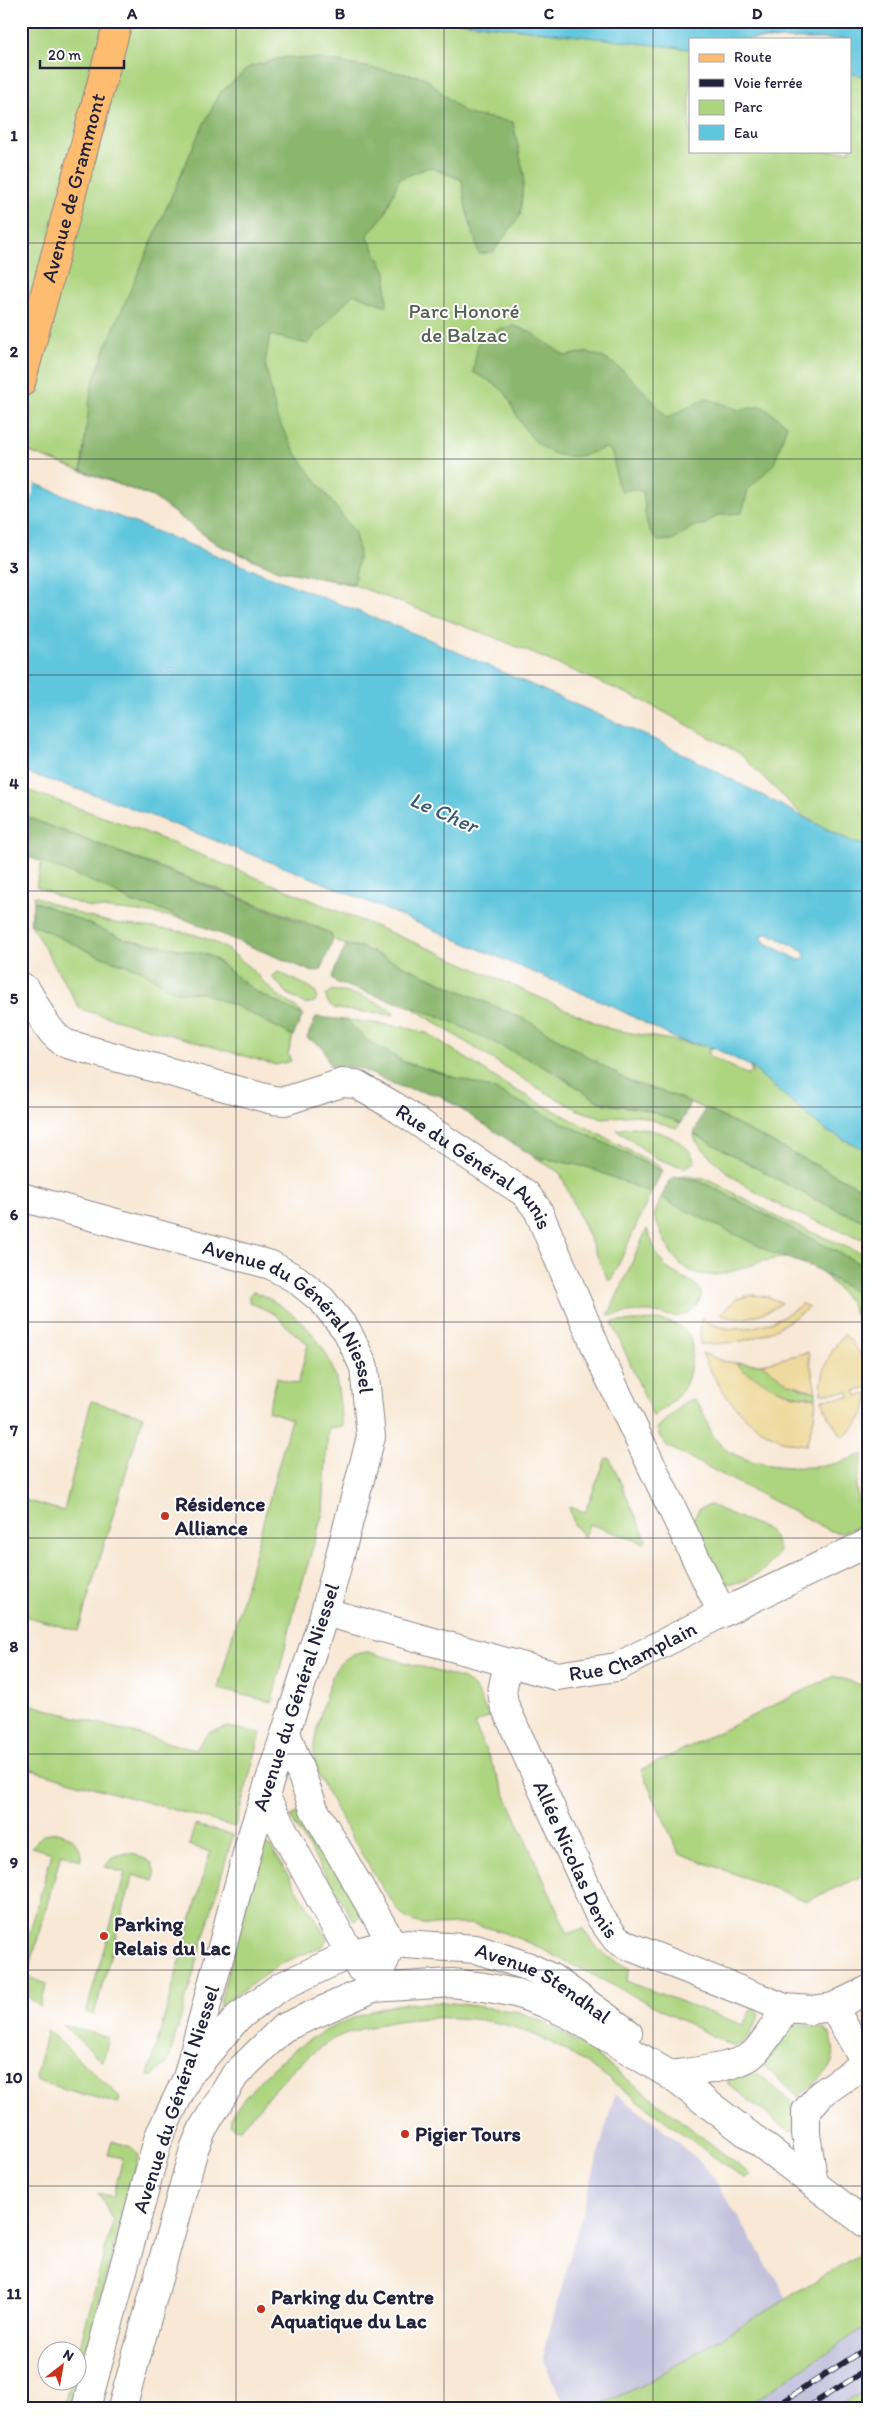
<svg xmlns="http://www.w3.org/2000/svg" width="889" height="2429" viewBox="0 0 889 2429" font-family="Itim,sans-serif">
<rect width="100%" height="100%" fill="#fff"/>
<filter id="ink" filterUnits="userSpaceOnUse"><feTurbulence type="fractalNoise" baseFrequency=".02" numOctaves="2"/><feDisplacementMap in="SourceGraphic" scale="10" xChannelSelector="R" yChannelSelector="G"/><feConvolveMatrix kernelMatrix="1 2 1 2 8 2 1 2 1" color-interpolation-filters="sRGB"/></filter>
<filter id="wash" filterUnits="userSpaceOnUse"><feTurbulence type="fractalNoise" baseFrequency=".0096" numOctaves="4" result="noise"/><feDisplacementMap in="SourceGraphic" scale="20" xChannelSelector="R" yChannelSelector="G"/><feGaussianBlur stdDeviation="1.12" result="paint"/><feColorMatrix in="noise" values="0 0 0 0 0 0 0 0 0 0 0 0 0 0 0 0 0 1.4 0 .05"/><feComposite in="paint" operator="in"/></filter>
<g filter="url(#wash)">
<rect width="100%" height="100%" fill="#f8e8d5"/>
<path fill="#c3c1db" d="M 615,2094 L 657,2124 L 705,2167 L 721,2189 L 787,2298 L 643,2385 L 592,2408 L 566,2408 L 542,2358 Z
M 868,2325 L 868,2389 L 836,2408 L 744,2408 Z"/>
<path fill="#add47f" stroke="#687b5d" d="M 21,21 L 452,21 L 690,49 L 690,151 L 850,151 L 850,73 L 868,77 L 868,846 L 855,843 L 805,818 L 739,753 L 642,700 L 501,640 L 354,585 L 278,570 L 218,545 L 153,497 L 21,449 Z
M 21,788 L 135,828 L 255,877 L 440,953 L 610,1029 L 714,1048 L 708,1050 L 710,1056 L 746,1074 L 752,1073 L 750,1066 L 826,1131 L 868,1151 L 868,1192 L 711,1111 L 667,1093 L 630,1082 L 528,1021 L 361,947 L 346,945 L 333,939 L 330,933 L 311,924 L 21,815 Z
M 42,861 L 98,884 L 134,903 L 155,907 L 185,919 L 150,913 L 89,907 L 59,897 L 36,886 Z
M 34,896 C 62,908 89,919 120,924 C 153,929 186,928 216,943 C 240,955 256,975 274,992 C 282,1000 299,1006 303,1015 L 256,992 L 215,959 L 205,954 L 125,939 L 34,901 Z
M 30,923 L 94,954 L 143,971 L 161,982 L 187,992 L 203,993 L 240,1008 L 293,1036 L 288,1054 L 291,1061 L 276,1065 L 80,1009 Z
M 278,972 L 306,985 L 313,989 L 317,996 L 315,1002 L 305,1004 L 288,994 L 272,977 Z
M 332,990 L 362,996 L 392,1010 L 394,1015 L 336,1009 C 330,1006 326,1002 326,995 Z
M 408,1005 L 439,1016 L 525,1056 L 605,1104 L 647,1110 L 681,1123 L 676,1128 L 637,1115 L 603,1118 L 578,1110 L 536,1087 Z
M 347,1020 L 405,1027 L 429,1034 L 508,1086 L 659,1166 L 662,1171 L 493,1089 L 404,1062 L 368,1041 Z
M 632,1127 C 654,1129 688,1138 695,1162 L 684,1168 L 655,1158 L 617,1130 Z
M 694,1134 L 814,1199 L 868,1223 L 868,1241 C 812,1220 747,1198 706,1152 C 701,1147 694,1141 694,1134 Z
M 533,1156 L 587,1167 L 651,1193 L 612,1279 L 608,1280 L 560,1173 Z
M 686,1176 L 710,1180 L 783,1220 L 868,1256 L 868,1268 L 710,1186 L 697,1180 L 675,1177 Z
M 661,1198 L 773,1253 L 790,1258 C 766,1257 749,1267 726,1273 C 681,1284 668,1251 654,1216 Z
M 647,1229 C 652,1241 656,1256 665,1266 C 675,1278 712,1283 698,1303 C 694,1309 687,1314 680,1316 C 672,1318 659,1313 650,1312 C 636,1311 622,1314 608,1316 Z
M 824,1274 L 868,1300 L 868,1346 L 850,1302 Z
M 253,1291 C 289,1306 321,1334 334,1372 C 339,1388 340,1408 342,1426 L 328,1428 L 323,1512 L 293,1615 L 272,1702 L 218,1689 L 291,1419 L 268,1411 L 277,1378 L 298,1384 L 308,1344 L 288,1328 L 275,1314 L 249,1302 L 249,1295 Z
M 659,1320 C 686,1325 695,1334 691,1362 C 690,1372 688,1382 682,1391 C 674,1401 664,1409 653,1416 L 612,1322 Z
M 735,1363 L 762,1364 L 802,1389 L 816,1392 L 816,1398 C 787,1395 756,1383 735,1363 Z
M 691,1399 C 703,1403 707,1427 714,1437 C 733,1466 791,1470 822,1466 C 837,1464 850,1459 863,1454 L 856,1486 L 862,1525 L 842,1533 L 831,1531 L 667,1446 L 660,1437 L 657,1428 L 684,1403 Z
M 91,1401 L 143,1416 L 78,1631 L 21,1615 L 21,1499 L 64,1511 Z
M 606,1458 L 610,1459 L 645,1537 L 646,1540 L 644,1543 L 589,1524 L 584,1538 L 574,1524 L 569,1507 L 585,1512 Z
M 710,1505 L 768,1530 L 774,1537 L 779,1550 C 775,1567 737,1591 721,1581 L 693,1527 L 693,1520 L 699,1509 Z
M 368,1652 L 464,1679 L 474,1687 L 489,1717 L 474,1724 L 568,1934 L 583,1928 C 595,1949 608,1959 630,1968 L 626,1981 L 743,2025 L 752,2008 L 759,2014 L 759,2016 C 753,2027 746,2048 732,2046 L 534,1945 C 515,1937 496,1929 476,1925 C 454,1921 425,1931 405,1917 C 391,1908 321,1787 316,1768 C 314,1760 313,1753 314,1745 C 316,1730 329,1676 338,1666 C 346,1656 356,1653 368,1652 Z
M 834,1676 L 868,1687 L 868,1873 L 807,1901 L 679,1853 L 641,1770 Z
M 21,1702 L 195,1750 L 209,1732 L 228,1727 L 261,1733 L 235,1827 L 21,1767 Z
M 301,1811 L 365,1915 L 354,1921 L 290,1817 Z
M 195,1825 L 233,1835 L 168,2062 L 153,2076 L 148,2076 L 210,1852 L 189,1845 Z
M 57,1832 C 71,1836 82,1843 81,1860 L 61,1854 L 27,1977 L 47,1984 L 40,2007 L 21,1991 L 21,1964 L 52,1853 L 31,1847 L 44,1834 Z
M 260,1843 L 271,1847 L 327,1938 L 323,1946 L 282,1963 L 219,2007 Z
M 127,1853 L 136,1854 L 152,1863 L 155,1874 L 154,1881 L 133,1875 L 94,2015 L 86,2013 L 125,1873 L 105,1867 L 112,1857 Z
M 445,2002 L 519,2012 L 550,2025 L 591,2051 L 751,2175 L 745,2178 L 737,2174 C 701,2147 664,2120 628,2093 C 591,2066 551,2037 506,2025 C 473,2016 431,2016 397,2021 C 377,2025 345,2031 328,2042 C 292,2065 268,2098 240,2129 L 234,2129 L 230,2125 C 231,2111 246,2097 255,2086 C 291,2045 341,2017 395,2005 C 411,2002 429,2003 445,2002 Z
M 62,2024 L 109,2038 L 103,2062 Z
M 801,2024 L 824,2029 L 830,2034 C 842,2068 821,2076 799,2097 L 763,2065 L 792,2027 Z
M 47,2030 L 120,2097 L 118,2104 L 37,2081 L 36,2074 Z
M 757,2073 L 794,2104 L 795,2121 L 793,2131 L 790,2132 L 728,2084 L 729,2078 Z
M 112,2141 L 131,2147 L 139,2155 L 78,2380 L 78,2354 L 113,2219 L 98,2193 L 113,2197 L 123,2158 L 108,2155 Z
M 858,2255 L 868,2262 L 868,2325 L 744,2408 L 592,2408 L 643,2385 Z
M 70,2382 L 77,2382 L 70,2408 L 63,2408 Z
M 868,2389 L 868,2408 L 836,2408 Z"/>
<path fill="#8ab66e" stroke="#566c54" d="M 285,57 L 319,59 L 424,77 L 466,114 L 513,122 L 524,175 L 520,216 L 493,252 L 479,254 L 466,209 L 462,180 L 430,167 L 399,179 L 385,214 L 367,236 L 386,272 L 387,306 L 353,294 L 307,344 L 270,335 L 265,363 L 277,418 L 297,455 L 355,533 L 359,553 L 354,584 L 278,570 L 218,545 L 153,497 L 81,470 L 91,389 L 106,346 L 199,133 L 220,93 L 249,67 Z
M 514,326 L 529,331 L 565,356 C 572,355 582,352 589,353 C 618,358 649,396 667,418 L 706,398 L 739,410 L 762,406 L 787,425 L 774,464 L 748,490 L 742,513 L 718,515 L 706,524 L 694,526 L 674,540 L 658,541 C 643,528 646,511 643,492 L 632,489 L 622,492 C 612,478 618,464 610,450 L 604,448 C 562,467 537,453 516,414 C 512,407 510,399 505,393 C 498,384 483,378 473,372 L 478,343 L 501,328 Z
M 21,815 L 330,933 L 333,939 L 321,970 L 313,972 L 155,907 L 134,903 L 98,884 L 21,854 Z
M 34,901 L 125,939 L 205,954 L 215,959 L 256,992 L 303,1015 L 293,1036 L 240,1008 L 203,993 L 174,992 L 143,971 L 94,954 L 30,923 Z
M 346,945 L 361,947 L 528,1021 L 630,1082 L 667,1093 L 690,1102 L 681,1123 L 647,1110 L 599,1102 L 555,1072 L 439,1016 L 337,983 L 332,979 L 333,974 Z
M 316,1017 L 347,1020 L 368,1041 L 404,1062 L 493,1089 L 662,1171 L 651,1193 L 587,1167 L 533,1156 L 439,1095 L 401,1087 L 358,1068 L 330,1066 L 323,1047 L 307,1038 Z
M 705,1108 L 868,1192 L 868,1223 L 814,1199 L 694,1134 Z
M 675,1177 L 697,1180 L 710,1186 L 868,1268 L 868,1300 L 813,1267 L 773,1253 L 661,1198 L 669,1181 Z"/>
<path fill="#eeda9e" stroke="#887e6c" d="M 752,1295 L 769,1297 L 782,1303 C 766,1313 739,1325 721,1314 L 736,1299 Z
M 802,1304 L 809,1307 C 770,1336 750,1344 700,1344 L 701,1318 C 732,1340 775,1325 802,1304 Z
M 844,1334 C 861,1352 868,1363 868,1387 L 855,1391 L 857,1396 L 868,1393 C 868,1412 858,1426 843,1437 L 828,1416 L 822,1399 L 850,1397 L 849,1392 L 821,1393 C 822,1368 829,1353 844,1334 Z
M 808,1352 L 816,1392 L 788,1383 L 762,1364 Z
M 702,1353 L 722,1361 L 735,1363 L 744,1371 L 775,1388 L 794,1395 L 816,1398 L 814,1418 L 806,1445 C 756,1442 720,1395 702,1353 Z"/>
<path fill="#60c6dd" stroke="#41748c" fill-rule="evenodd" d="M 452,21 L 868,21 L 868,77 L 850,73 L 850,39 L 690,39 L 690,49 Z
M 21,478 L 428,639 L 660,742 L 836,834 L 855,843 L 868,846 L 868,1151 L 826,1131 L 750,1066 L 714,1048 L 678,1040 L 610,1005 L 312,878 L 108,799 L 21,771 ZM 768,933 L 804,951 L 805,958 L 799,960 L 764,942 L 761,936 Z"/>
<path fill="#f8e8d5" d="M 21,475 L 36,481 L 21,534 Z"/>
</g>
<g filter="url(#ink)">
<g fill="none" stroke-linecap="round" stroke-linejoin="round">
<g stroke="#8d8588" stroke-width="30">
<g id="minor">
<path id="s1" d="M 21,986 L 27,991 C 38,1009 48,1035 67,1044 L 273,1100 L 285,1101 L 342,1083 L 356,1084 L 394,1106 L 526,1194 L 538,1210 L 603,1364 L 722,1613"/>
<path id="s2" d="M 21,1197 L 271,1265 L 296,1279 L 322,1300 L 347,1331 L 364,1367 L 371,1437 L 325,1612 L 252,1835 L 187,2078 L 159,2136 L 86,2408"/>
<path id="s3" d="M 325,1612 L 557,1676 L 617,1667 L 722,1613 L 868,1543"/>
<path id="s4" d="M 508,1664 L 502,1691 L 504,1704 L 600,1917 L 616,1939 L 626,1945 L 785,2008 L 811,2010 L 833,2007 L 868,1990"/>
<path d="M 287,1735 L 314,1809 L 392,1943 L 373,1988"/>
<path d="M 265,1796 L 350,1954 L 360,1968"/>
<path id="s5" d="M 195,2068 L 238,2017 L 280,1987 L 350,1954 L 392,1943 L 476,1949 L 527,1966 L 552,1978 L 628,2033"/>
<path d="M 670,2075 C 691,2072 732,2068 749,2057 C 760,2051 779,2019 785,2008"/>
<path d="M 814,2184 L 806,2134 L 806,2111 L 821,2094 L 866,2063 L 833,2007"/>
<path d="M 122,2408 L 194,2149 L 203,2128 L 235,2075 L 283,2028 L 373,1988 L 452,1983 L 484,1987 L 516,1993 L 544,2003 L 570,2015 L 670,2075 L 868,2225"/>
</g>
</g>
<g stroke="#8d8588" stroke-width="30">
<g id="major">
<path id="s6" d="M 21,383 L 118,21"/>
</g>
</g>
<use href="#minor" stroke="#fff" stroke-width="28"/>
<use href="#major" stroke="#fdbc70" stroke-width="28"/>
<g stroke="#22223b" stroke-width="5.5">
<path id="rail" d="M 773,2408 L 868,2347
M 806,2408 L 868,2369"/>
</g>
<use href="#rail" stroke="#fff" stroke-width="4" stroke-dasharray="11" stroke-linecap="butt"/>
</g>
</g>
<path fill="none" stroke="#22223b" stroke-width="1" stroke-opacity="0.55" d="M 236,21 L 236,2408M 444,21 L 444,2408M 653,21 L 653,2408M 21,243 L 868,243M 21,459 L 868,459M 21,675 L 868,675M 21,891 L 868,891M 21,1107 L 868,1107M 21,1322 L 868,1322M 21,1538 L 868,1538M 21,1754 L 868,1754M 21,1970 L 868,1970M 21,2186 L 868,2186"/>
<g fill="#c8321e" stroke="#fff" stroke-width="2">
<circle cx="165" cy="1516" r="5"/>
<circle cx="104" cy="1936" r="5"/>
<circle cx="405" cy="2134" r="5"/>
<circle cx="261" cy="2309" r="5"/>
</g>
<g text-anchor="middle" stroke-width="4" stroke-linejoin="round" paint-order="stroke">
<g font-size="21" fill="#22223b" stroke="#fff">
<text dy="7" stroke="none"><textPath href="#s6" startOffset="202">Avenue de Grammont</textPath></text>
<text dy="7" stroke="none"><textPath href="#s1" startOffset="520">Rue du Général Aunis</textPath></text>
<text dy="7" stroke="none"><textPath href="#s2" startOffset="308">Avenue du Général Niessel</textPath></text>
<text dy="7" stroke="none"><textPath href="#s3" startOffset="321">Rue Champlain</textPath></text>
<text transform="translate(296 1697) rotate(-72)" y="7">Avenue du Général Niessel</text>
<text dy="7" stroke="none"><textPath href="#s4" startOffset="212">Allée Nicolas Denis</textPath></text>
<text dy="7" stroke="none"><textPath href="#s5" startOffset="399">Avenue Stendhal</textPath></text>
<text transform="translate(176 2099) rotate(-72)" y="7">Avenue du Général Niessel</text>
</g>
<g font-size="21" fill="#536053" stroke="#fff">
<text x="464" y="318">Parc Honoré<tspan x="464" dy="24">de Balzac</tspan></text>
</g>
<g font-size="21" font-weight="bold" fill="#22223b" stroke="#fff" text-anchor="start">
<text x="175" y="1511">Résidence<tspan x="175" dy="24">Alliance</tspan></text>
<text x="114" y="1931">Parking<tspan x="114" dy="24">Relais du Lac</tspan></text>
<text x="415" y="2141">Pigier Tours</text>
<text x="271" y="2304">Parking du Centre<tspan x="271" dy="24">Aquatique du Lac</tspan></text>
</g>
<g font-size="22" font-style="italic" fill="#385b74" stroke="#fff">
<text transform="translate(444 812) rotate(24)" y="8">Le Cher</text>
</g>
</g>
<rect width="889" height="2429" fill="none" stroke="#fff" stroke-width="55"/>
<rect x="689" y="38" width="162" height="115" fill="#ffffff" stroke="#a7a7b1"/>
<rect x="699" y="54" width="25" height="8" fill="#fdbc70" stroke="#a7a7b1"/>
<text x="734" y="62" font-size="15" fill="#22223b">Route</text>
<rect x="699" y="79" width="25" height="8" fill="#22223b" stroke="#a7a7b1"/>
<text x="734" y="88" font-size="15" fill="#22223b">Voie ferrée</text>
<rect x="699" y="100" width="25" height="15" fill="#add47f" stroke="#a7a7b1"/>
<text x="734" y="112" font-size="15" fill="#22223b">Parc</text>
<rect x="699" y="125" width="25" height="15" fill="#60c6dd" stroke="#a7a7b1"/>
<text x="734" y="138" font-size="15" fill="#22223b">Eau</text>
<g transform="translate(62 2366) rotate(31)"><circle r="24" fill="#ffffff" stroke="#a7a7b1"/>
<path d="M0-4L9 19L0 12L-9 19Z" fill="#c8321e"/>
<text y="-8" font-size="14" font-weight="bold" text-anchor="middle" fill="#22223b">N</text>
</g>
<path d="M40 60v8h84v-8" fill="none" stroke="#22223b" stroke-width="2.5"/>
<text x="48" y="60" font-size="15" fill="#22223b" stroke="#ffffff" stroke-width="4" paint-order="stroke">20 m</text>
<rect x="28" y="28" width="834" height="2374" fill="none" stroke="#22223b" stroke-width="2"/>
<g font-size="16" text-anchor="middle" font-weight="bold" fill="#22223b">
<text x="132" y="19">A</text>
<text x="340" y="19">B</text>
<text x="549" y="19">C</text>
<text x="757" y="19">D</text>
<text x="14" y="141">1</text>
<text x="14" y="357">2</text>
<text x="14" y="573">3</text>
<text x="14" y="789">4</text>
<text x="14" y="1004">5</text>
<text x="14" y="1220">6</text>
<text x="14" y="1436">7</text>
<text x="14" y="1652">8</text>
<text x="14" y="1868">9</text>
<text x="14" y="2083">10</text>
<text x="14" y="2299">11</text>
</g>
</svg>
